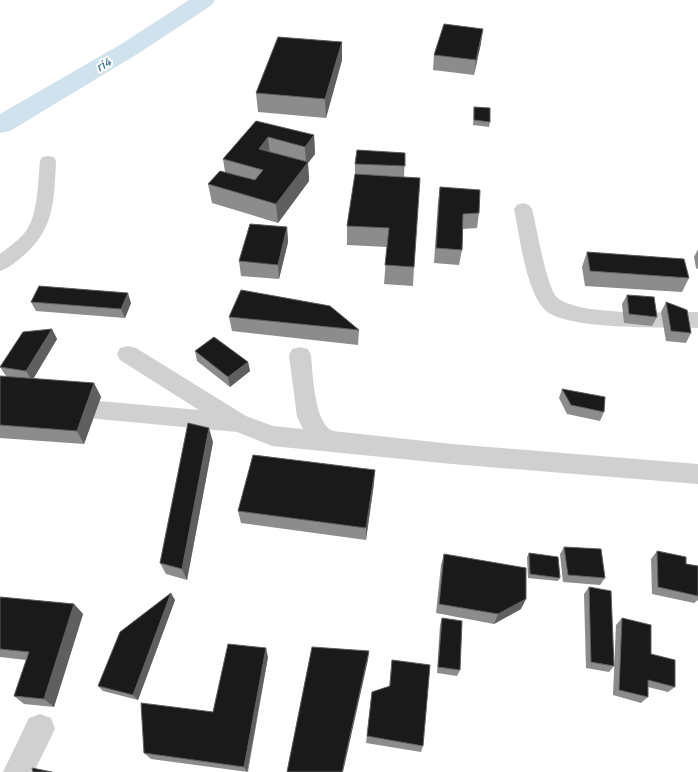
<svg xmlns="http://www.w3.org/2000/svg" width="698" height="772" viewBox="0 0 698 772" font-family="Signika,sans-serif">
<rect width="100%" height="100%" fill="#fff"/>
<g fill="none" stroke-linecap="round" stroke-linejoin="round">
<path fill="#cfe2ee" fill-rule="evenodd" d="M 189,0 L 215,0 L 212,5 L 139,53 L 10,131 L 0,133 L 0,114 L 123,43 Z"/>
<path fill="#d0d0d0" fill-rule="evenodd" d="M 48,156 L 54,157 L 56,161 C 54,200 55,229 23,256 C 16,262 9,268 0,271 L 0,254 C 9,247 19,240 26,231 C 38,215 38,181 40,161 L 42,157 Z
M 523,203 L 529,205 L 532,209 C 537,229 545,279 555,295 C 570,317 671,312 698,312 L 698,328 C 668,327 561,331 543,308 C 525,286 520,237 514,209 L 517,205 Z
M 128,346 L 136,348 L 246,416 L 273,426 L 303,429 L 297,417 L 289,355 L 292,349 L 300,347 L 308,349 L 311,355 C 313,374 314,424 333,431 L 452,444 L 698,464 L 698,484 L 452,464 L 272,446 L 237,432 L 66,416 L 58,413 L 55,407 L 58,401 L 66,398 L 199,410 L 120,360 L 117,354 L 120,348 Z
M 40,714 L 51,718 L 55,729 L 34,772 L 3,772 L 29,718 Z"/>
</g>
<path fill="#8c8c8c" d="M 481,43 L 474,75 L 433,70 L 434,55 Z
M 342,60 L 326,118 L 258,112 L 256,93 Z
M 474,107 L 490,122 L 489,127 L 473,125 Z
M 256,121 L 314,135 L 315,154 L 308,163 L 309,181 L 278,223 L 212,203 L 208,184 L 225,172 L 223,159 Z
M 405,153 L 404,177 L 373,175 L 414,267 L 413,286 L 384,284 L 387,247 L 347,245 L 347,226 L 355,174 L 355,164 Z
M 440,187 L 479,213 L 477,228 L 463,229 L 462,250 L 459,265 L 434,263 L 438,202 Z
M 287,227 L 288,242 L 279,279 L 241,276 L 239,261 Z
M 698,249 L 698,269 L 696,268 L 694,257 Z
M 587,252 L 689,278 L 682,292 L 585,286 L 582,267 Z
M 627,295 L 657,317 L 652,326 L 624,323 L 622,304 Z
M 31,302 L 131,303 L 125,318 L 36,311 Z
M 666,302 L 691,333 L 686,343 L 666,341 L 661,312 Z
M 229,317 L 359,330 L 358,345 L 232,331 Z
M 52,329 L 57,339 L 33,379 L 94,383 L 101,397 L 84,444 L 0,438 L 0,376 L 12,377 L 6,376 L 0,367 Z
M 195,351 L 248,362 L 250,371 L 230,387 L 197,361 Z
M 562,389 L 604,412 L 600,421 L 567,414 L 559,398 Z
M 213,442 L 187,580 L 166,574 L 160,563 Z
M 374,483 L 366,540 L 241,523 L 238,511 Z
M 564,547 L 605,578 L 600,585 L 563,582 L 560,554 Z
M 657,551 L 686,564 L 698,566 L 698,600 L 694,603 L 652,594 L 651,559 Z
M 529,553 L 560,578 L 558,581 L 528,578 L 527,557 Z
M 444,554 L 521,609 L 494,624 L 436,613 L 441,565 Z
M 589,587 L 614,666 L 609,672 L 586,668 L 584,594 Z
M 0,597 L 74,604 L 83,614 L 54,707 L 24,704 L 14,696 L 26,660 L 0,657 Z
M 175,600 L 138,700 L 103,691 L 98,686 Z
M 442,618 L 460,670 L 457,676 L 437,673 L 440,625 Z
M 622,618 L 651,654 L 675,687 L 668,692 L 648,687 L 648,697 L 641,703 L 613,695 L 616,625 Z
M 268,657 L 248,772 L 151,759 L 144,753 L 213,712 Z
M 392,660 L 423,746 L 421,752 L 366,743 L 372,692 L 389,687 Z"/>
<path fill="#5f5f5f" d="M 483,29 L 481,43 L 474,75 L 476,60 Z
M 342,42 L 342,60 L 326,118 L 325,99 Z
M 314,135 L 315,154 L 308,163 L 309,181 L 278,223 L 276,204 L 306,164 L 305,147 Z
M 268,137 L 270,156 L 259,149 Z
M 287,227 L 288,242 L 279,279 L 278,265 Z
M 128,293 L 131,303 L 125,318 L 121,309 Z
M 52,329 L 57,339 L 32,381 L 26,371 Z
M 248,362 L 250,371 L 230,387 L 228,377 Z
M 94,383 L 101,397 L 84,444 L 77,431 Z
M 209,428 L 213,442 L 187,580 L 182,569 Z
M 375,470 L 374,483 L 366,540 L 366,528 Z
M 171,593 L 175,600 L 138,700 L 133,695 Z
M 526,599 L 521,609 L 494,624 L 498,614 Z
M 74,604 L 83,614 L 54,707 L 44,699 Z
M 266,648 L 268,657 L 247,772 L 244,767 Z
M 369,651 L 368,660 L 343,772 L 342,772 Z"/>
<path fill="#1a1a1a" stroke="#5f5f5f" d="M 444,24 L 483,29 L 476,60 L 434,55 Z
M 278,37 L 342,42 L 325,99 L 256,93 Z
M 474,107 L 490,108 L 490,122 L 474,120 Z
M 256,121 L 314,135 L 305,147 L 268,137 L 259,149 L 308,162 L 276,204 L 208,184 L 220,171 L 255,180 L 263,170 L 223,159 Z
M 357,150 L 405,153 L 405,166 L 355,164 Z
M 355,174 L 420,178 L 414,267 L 385,265 L 389,228 L 347,226 Z
M 440,187 L 480,190 L 479,213 L 463,214 L 462,250 L 436,248 Z
M 250,224 L 287,227 L 278,265 L 239,261 Z
M 587,252 L 684,259 L 689,278 L 590,271 Z
M 39,286 L 128,293 L 121,309 L 31,302 Z
M 241,290 L 330,306 L 359,330 L 229,317 Z
M 627,295 L 654,297 L 657,317 L 629,314 Z
M 666,302 L 687,310 L 691,333 L 671,331 Z
M 52,329 L 26,371 L 0,367 L 23,332 Z
M 214,337 L 248,362 L 228,377 L 195,351 Z
M 0,376 L 94,383 L 77,431 L 0,425 Z
M 562,389 L 605,397 L 604,412 L 571,405 Z
M 188,423 L 209,428 L 182,569 L 160,563 Z
M 253,455 L 375,470 L 366,528 L 238,511 Z
M 564,547 L 601,549 L 605,578 L 568,575 Z
M 657,551 L 686,557 L 686,564 L 698,566 L 698,596 L 658,587 Z
M 529,553 L 558,557 L 560,578 L 530,574 Z
M 444,554 L 526,568 L 526,599 L 498,614 L 439,604 Z
M 589,587 L 611,591 L 614,666 L 591,662 Z
M 171,593 L 133,695 L 98,686 L 120,632 Z
M 0,597 L 74,604 L 44,699 L 14,696 L 29,652 L 0,649 Z
M 442,618 L 462,621 L 460,670 L 438,667 Z
M 622,618 L 651,625 L 651,654 L 675,660 L 675,687 L 648,680 L 648,697 L 619,690 Z
M 228,644 L 266,648 L 244,767 L 144,753 L 141,703 L 213,712 Z
M 312,647 L 369,651 L 342,772 L 287,772 Z
M 392,660 L 430,665 L 423,746 L 367,736 L 372,692 L 390,686 Z
M 32,768 L 52,772 L 33,772 Z"/>
<g text-anchor="middle" stroke-width="4" stroke-linejoin="round" paint-order="stroke">
<g font-size="13" font-style="italic" fill="#3f7597" stroke="#fff">
<text transform="translate(103 64) rotate(-31)" y="5">ri4</text>
</g>
</g>
</svg>
